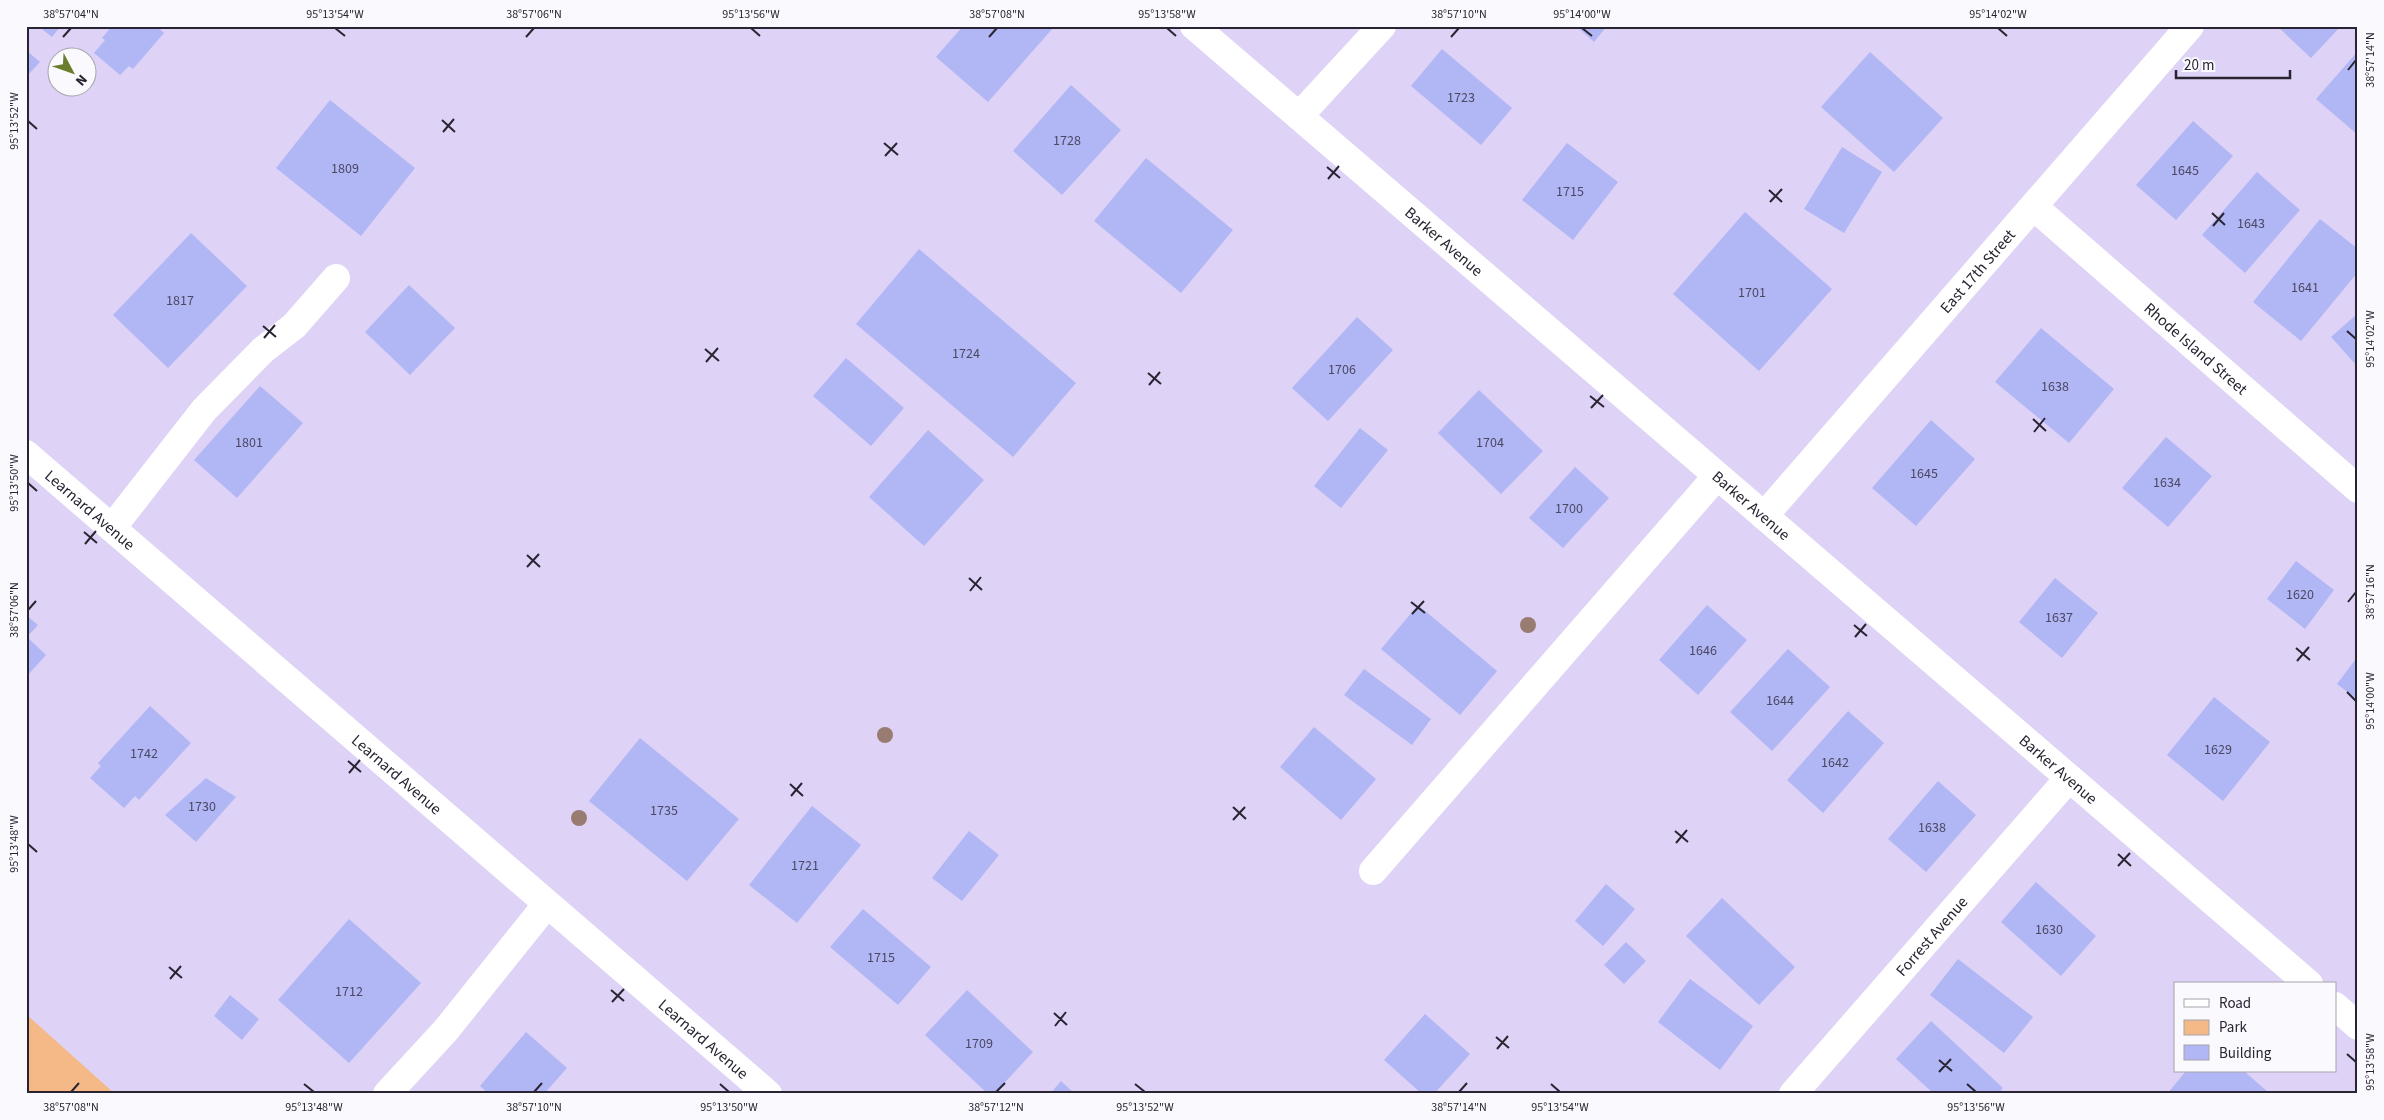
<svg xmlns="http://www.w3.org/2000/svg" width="2384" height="1120" viewBox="0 0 2384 1120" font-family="'Source Sans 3',sans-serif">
<rect width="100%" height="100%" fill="#ded2f6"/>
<path fill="#f5b987" d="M 26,1014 L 115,1094 L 26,1094 Z"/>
<path fill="#b1b6f5" d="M 38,26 L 61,26 L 52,37 Z
M 112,26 L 157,26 L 164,33 L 133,69 L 129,66 L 120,75 L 94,53 L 105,40 L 102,38 Z
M 963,26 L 1051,26 L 1053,28 L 988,102 L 936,57 Z
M 1576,26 L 1607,26 L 1594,42 Z
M 2277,26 L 2341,26 L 2311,58 Z
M 1442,49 L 1512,108 L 1481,145 L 1411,86 Z
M 26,50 L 40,62 L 26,77 Z
M 2358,51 L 2358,135 L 2316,99 Z
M 1870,52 L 1943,118 L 1894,172 L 1821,107 Z
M 1071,85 L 1121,130 L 1062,195 L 1013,151 Z
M 330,100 L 415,168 L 361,236 L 276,168 Z
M 2193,121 L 2233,156 L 2176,220 L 2136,185 Z
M 1567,143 L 1618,182 L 1573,240 L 1522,200 Z
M 1842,147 L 1882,172 L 1844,233 L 1804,209 Z
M 1146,158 L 1233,230 L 1181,293 L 1094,221 Z
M 2257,172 L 2300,210 L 2245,273 L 2202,235 Z
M 1745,212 L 1832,289 L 1759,371 L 1673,294 Z
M 2320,219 L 2358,249 L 2358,272 L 2301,341 L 2253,302 Z
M 191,233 L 247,286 L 168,368 L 113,315 Z
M 919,249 L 1076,383 L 1013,457 L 856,324 Z
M 409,285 L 455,328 L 410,375 L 365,332 Z
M 2358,313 L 2358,367 L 2331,337 Z
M 1357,317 L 1393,350 L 1328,421 L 1292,388 Z
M 2041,328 L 2114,389 L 2069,443 L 1995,382 Z
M 846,358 L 904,408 L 871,446 L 813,396 Z
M 260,386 L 303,423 L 237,498 L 194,460 Z
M 1479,390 L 1543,451 L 1501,494 L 1438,433 Z
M 1931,420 L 1975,459 L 1916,526 L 1872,488 Z
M 1360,428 L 1388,450 L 1341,508 L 1314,486 Z
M 928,430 L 984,480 L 924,546 L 869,497 Z
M 2166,437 L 2212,476 L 2168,527 L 2122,488 Z
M 1575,467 L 1609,498 L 1563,548 L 1529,518 Z
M 2296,561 L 2334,590 L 2305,629 L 2267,599 Z
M 2055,578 L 2098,613 L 2062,658 L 2019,622 Z
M 1418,605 L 1497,671 L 1460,715 L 1381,649 Z
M 1707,605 L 1747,640 L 1698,695 L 1659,660 Z
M 26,615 L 38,625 L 27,637 L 46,655 L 26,677 Z
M 1788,649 L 1830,687 L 1772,751 L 1730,712 Z
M 2358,656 L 2358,700 L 2337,684 Z
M 1364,669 L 1431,719 L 1412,745 L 1344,695 Z
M 2214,697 L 2270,742 L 2223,801 L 2167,755 Z
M 150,706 L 191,743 L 139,800 L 135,796 L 124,808 L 90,778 L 101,766 L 98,763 Z
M 1848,711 L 1884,743 L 1823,813 L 1787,780 Z
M 1314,727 L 1376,779 L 1341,820 L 1280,767 Z
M 640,738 L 739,819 L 687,881 L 589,801 Z
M 206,778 L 236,797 L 196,842 L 165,815 Z
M 1938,781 L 1976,815 L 1926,872 L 1888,839 Z
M 812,806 L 861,845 L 797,923 L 749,885 Z
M 969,831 L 999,855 L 962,901 L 932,878 Z
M 2036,882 L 2096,936 L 2061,976 L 2001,922 Z
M 1606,884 L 1635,909 L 1603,946 L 1575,921 Z
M 1722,898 L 1795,967 L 1759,1005 L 1686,936 Z
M 863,909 L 931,967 L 898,1005 L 830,947 Z
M 349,919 L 421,983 L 349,1063 L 278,1000 Z
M 1626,942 L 1646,961 L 1624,984 L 1604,965 Z
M 1958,959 L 2033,1017 L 2004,1053 L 1930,995 Z
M 1690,979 L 1753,1026 L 1720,1070 L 1658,1022 Z
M 967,990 L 1033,1052 L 994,1094 L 988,1094 L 925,1035 Z
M 230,995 L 259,1019 L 242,1040 L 214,1016 Z
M 1425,1014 L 1470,1054 L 1434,1094 L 1422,1094 L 1384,1060 Z
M 1931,1021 L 2003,1088 L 1998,1094 L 1934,1094 L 1896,1059 Z
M 526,1032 L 567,1068 L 544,1094 L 489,1094 L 480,1086 Z
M 2186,1071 L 2244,1071 L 2269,1093 L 2167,1094 Z
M 1061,1081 L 1075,1094 L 1050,1094 Z"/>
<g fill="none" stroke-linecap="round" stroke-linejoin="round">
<g stroke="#fff" stroke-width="28">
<path id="s1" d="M 1194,26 L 2309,984"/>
<path d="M 1299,116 L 1382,26"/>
<path id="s2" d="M 2034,207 L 2358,489"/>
<path id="s3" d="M 26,454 L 768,1094"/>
<path id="s4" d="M 1764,516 L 2190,26"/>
<path d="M 112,528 L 204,410 L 263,350 L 294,326 L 336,278"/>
<path d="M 1373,871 L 1717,476"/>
<path d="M 2335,1006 L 2358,1026"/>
<path d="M 387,1094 L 446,1030 L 547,904"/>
<path id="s5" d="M 1793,1094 L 2069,778"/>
</g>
</g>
<g fill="#997c71">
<circle cx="1528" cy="625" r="8"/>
<circle cx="885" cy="735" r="8"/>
<circle cx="579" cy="818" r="8"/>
</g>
<path fill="none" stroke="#292432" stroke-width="2" d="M 335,28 L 345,36M 751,28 L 760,36M 1167,28 L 1176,36M 1582,28 L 1592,36M 1998,28 L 2007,36M 63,37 L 71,28M 526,37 L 534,28M 989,37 L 997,28M 1451,37 L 1459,28M 2348,70 L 2356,60M 442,120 L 455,132M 28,121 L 37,129M 443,132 L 454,119M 884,143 L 898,155M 885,156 L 897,143M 1327,167 L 1340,178M 1328,179 L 1339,166M 1769,190 L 1782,202M 1770,202 L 1782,189M 2212,213 L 2225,225M 2213,226 L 2224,213M 263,326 L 276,337M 2347,331 L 2356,339M 264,338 L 275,325M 705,349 L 719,361M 706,362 L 718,348M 1148,373 L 1161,384M 1149,385 L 1160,372M 1590,396 L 1604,407M 1591,408 L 1603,395M 2033,419 L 2046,431M 2034,432 L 2045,418M 28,483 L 37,491M 84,532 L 97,543M 85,544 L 96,531M 527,555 L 540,567M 527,567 L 539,554M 969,578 L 982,590M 970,591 L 981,577M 1411,602 L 1425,613M 2348,602 L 2356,592M 28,610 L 36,601M 1412,614 L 1424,601M 1854,625 L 1867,636M 1855,637 L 1866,624M 2296,648 L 2310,660M 2297,661 L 2309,647M 2347,692 L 2356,701M 348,761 L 361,772M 349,773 L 360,760M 790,784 L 803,796M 791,796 L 802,783M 1233,807 L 1246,819M 1233,820 L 1245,807M 1675,831 L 1688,842M 1676,843 L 1687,830M 28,844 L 37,852M 2118,854 L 2131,866M 2118,866 L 2130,853M 169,967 L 182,978M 170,979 L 181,966M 611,990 L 624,1001M 612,1002 L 624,989M 1054,1013 L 1067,1025M 1055,1026 L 1066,1012M 1496,1037 L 1509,1048M 1497,1049 L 1508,1036M 2347,1054 L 2356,1062M 1939,1060 L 1952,1071M 1939,1072 L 1951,1059M 304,1084 L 314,1092M 720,1084 L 729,1092M 1135,1084 L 1145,1092M 1551,1084 L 1560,1092M 1967,1084 L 1976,1092M 71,1092 L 79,1083M 534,1092 L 542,1083M 996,1092 L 1005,1083M 1459,1092 L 1467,1083"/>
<g text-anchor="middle" stroke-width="5" stroke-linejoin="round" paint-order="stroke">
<g font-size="14" fill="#4b4863">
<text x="1461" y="102">1723</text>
<text x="1067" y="145">1728</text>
<text x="345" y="173">1809</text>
<text x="2185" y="175">1645</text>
<text x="1570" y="196">1715</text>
<text x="2251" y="228">1643</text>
<text x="2305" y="292">1641</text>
<text x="1752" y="297">1701</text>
<text x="180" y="305">1817</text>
<text x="966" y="358">1724</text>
<text x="1342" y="374">1706</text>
<text x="2055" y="391">1638</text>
<text x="249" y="447">1801</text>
<text x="1490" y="447">1704</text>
<text x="1924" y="478">1645</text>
<text x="2167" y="487">1634</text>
<text x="1569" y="513">1700</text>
<text x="2300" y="599">1620</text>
<text x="2059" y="622">1637</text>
<text x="1703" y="655">1646</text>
<text x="1780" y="705">1644</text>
<text x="2218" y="754">1629</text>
<text x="144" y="758">1742</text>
<text x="1835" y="767">1642</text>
<text x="202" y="811">1730</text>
<text x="664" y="815">1735</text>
<text x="1932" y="832">1638</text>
<text x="805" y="870">1721</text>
<text x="2049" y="934">1630</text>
<text x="881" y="962">1715</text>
<text x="349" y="996">1712</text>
<text x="979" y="1048">1709</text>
</g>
<g font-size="16" fill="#292432" stroke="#faf9fd">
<text dy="6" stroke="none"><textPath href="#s1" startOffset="330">Barker Avenue</textPath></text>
<text dy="6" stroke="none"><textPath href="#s4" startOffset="325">East 17th Street</textPath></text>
<text dy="6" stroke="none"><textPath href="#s2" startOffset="215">Rhode Island Street</textPath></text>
<text dy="6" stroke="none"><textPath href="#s1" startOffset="735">Barker Avenue</textPath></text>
<text dy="6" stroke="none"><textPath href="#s3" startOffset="85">Learnard Avenue</textPath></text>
<text dy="6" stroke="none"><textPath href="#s1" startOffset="1140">Barker Avenue</textPath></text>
<text dy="6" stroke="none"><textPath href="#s3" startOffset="490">Learnard Avenue</textPath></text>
<text dy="6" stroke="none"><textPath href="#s5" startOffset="210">Forrest Avenue</textPath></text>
<text dy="6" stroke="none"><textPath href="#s3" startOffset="895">Learnard Avenue</textPath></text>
</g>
</g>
<rect width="2384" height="1120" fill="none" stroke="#faf9fd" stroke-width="55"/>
<rect x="2174" y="982" width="162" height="90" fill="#faf9fd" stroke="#a6a4ac"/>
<rect x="2184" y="999" width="25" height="8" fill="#ffffff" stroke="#a6a4ac"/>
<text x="2219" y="1008" font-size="15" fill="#292432">Road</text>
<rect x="2184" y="1020" width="25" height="15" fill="#f5b987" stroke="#a6a4ac"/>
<text x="2219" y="1032" font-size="15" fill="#292432">Park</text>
<rect x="2184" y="1045" width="25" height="15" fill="#b1b6f5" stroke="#a6a4ac"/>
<text x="2219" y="1058" font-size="15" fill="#292432">Building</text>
<g transform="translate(72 72) rotate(131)"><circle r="24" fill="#faf9fd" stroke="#a6a4ac"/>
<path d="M0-4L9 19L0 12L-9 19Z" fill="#6c7e2d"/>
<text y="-8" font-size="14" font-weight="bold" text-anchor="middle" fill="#292432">N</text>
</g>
<path d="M2176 70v8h114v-8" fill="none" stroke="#292432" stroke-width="2.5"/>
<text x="2184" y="70" font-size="15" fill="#292432" stroke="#faf9fd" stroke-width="4" paint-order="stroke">20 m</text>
<rect x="28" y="28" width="2328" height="1064" fill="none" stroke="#292432" stroke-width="2"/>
<g font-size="12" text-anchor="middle" fill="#292432">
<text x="71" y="18">38°57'04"N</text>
<text x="335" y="18">95°13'54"W</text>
<text x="534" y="18">38°57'06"N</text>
<text x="751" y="18">95°13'56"W</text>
<text x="997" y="18">38°57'08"N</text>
<text x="1167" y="18">95°13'58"W</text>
<text x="1459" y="18">38°57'10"N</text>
<text x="1582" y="18">95°14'00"W</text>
<text x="1998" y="18">95°14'02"W</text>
<text transform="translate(2370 60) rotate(-90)" y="4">38°57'14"N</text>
<text transform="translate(14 121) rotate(-90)" y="4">95°13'52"W</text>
<text transform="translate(2370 339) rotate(-90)" y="4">95°14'02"W</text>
<text transform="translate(14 483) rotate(-90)" y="4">95°13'50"W</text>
<text transform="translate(2370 592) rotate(-90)" y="4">38°57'16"N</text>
<text transform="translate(14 610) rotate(-90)" y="4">38°57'06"N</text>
<text transform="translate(2370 701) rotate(-90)" y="4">95°14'00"W</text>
<text transform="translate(14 844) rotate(-90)" y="4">95°13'48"W</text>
<text transform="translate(2370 1062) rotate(-90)" y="4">95°13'58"W</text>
<text x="71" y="1111">38°57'08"N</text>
<text x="314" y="1111">95°13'48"W</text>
<text x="534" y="1111">38°57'10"N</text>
<text x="729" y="1111">95°13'50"W</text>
<text x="996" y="1111">38°57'12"N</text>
<text x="1145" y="1111">95°13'52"W</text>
<text x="1459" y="1111">38°57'14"N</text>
<text x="1560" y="1111">95°13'54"W</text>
<text x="1976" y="1111">95°13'56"W</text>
</g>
</svg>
